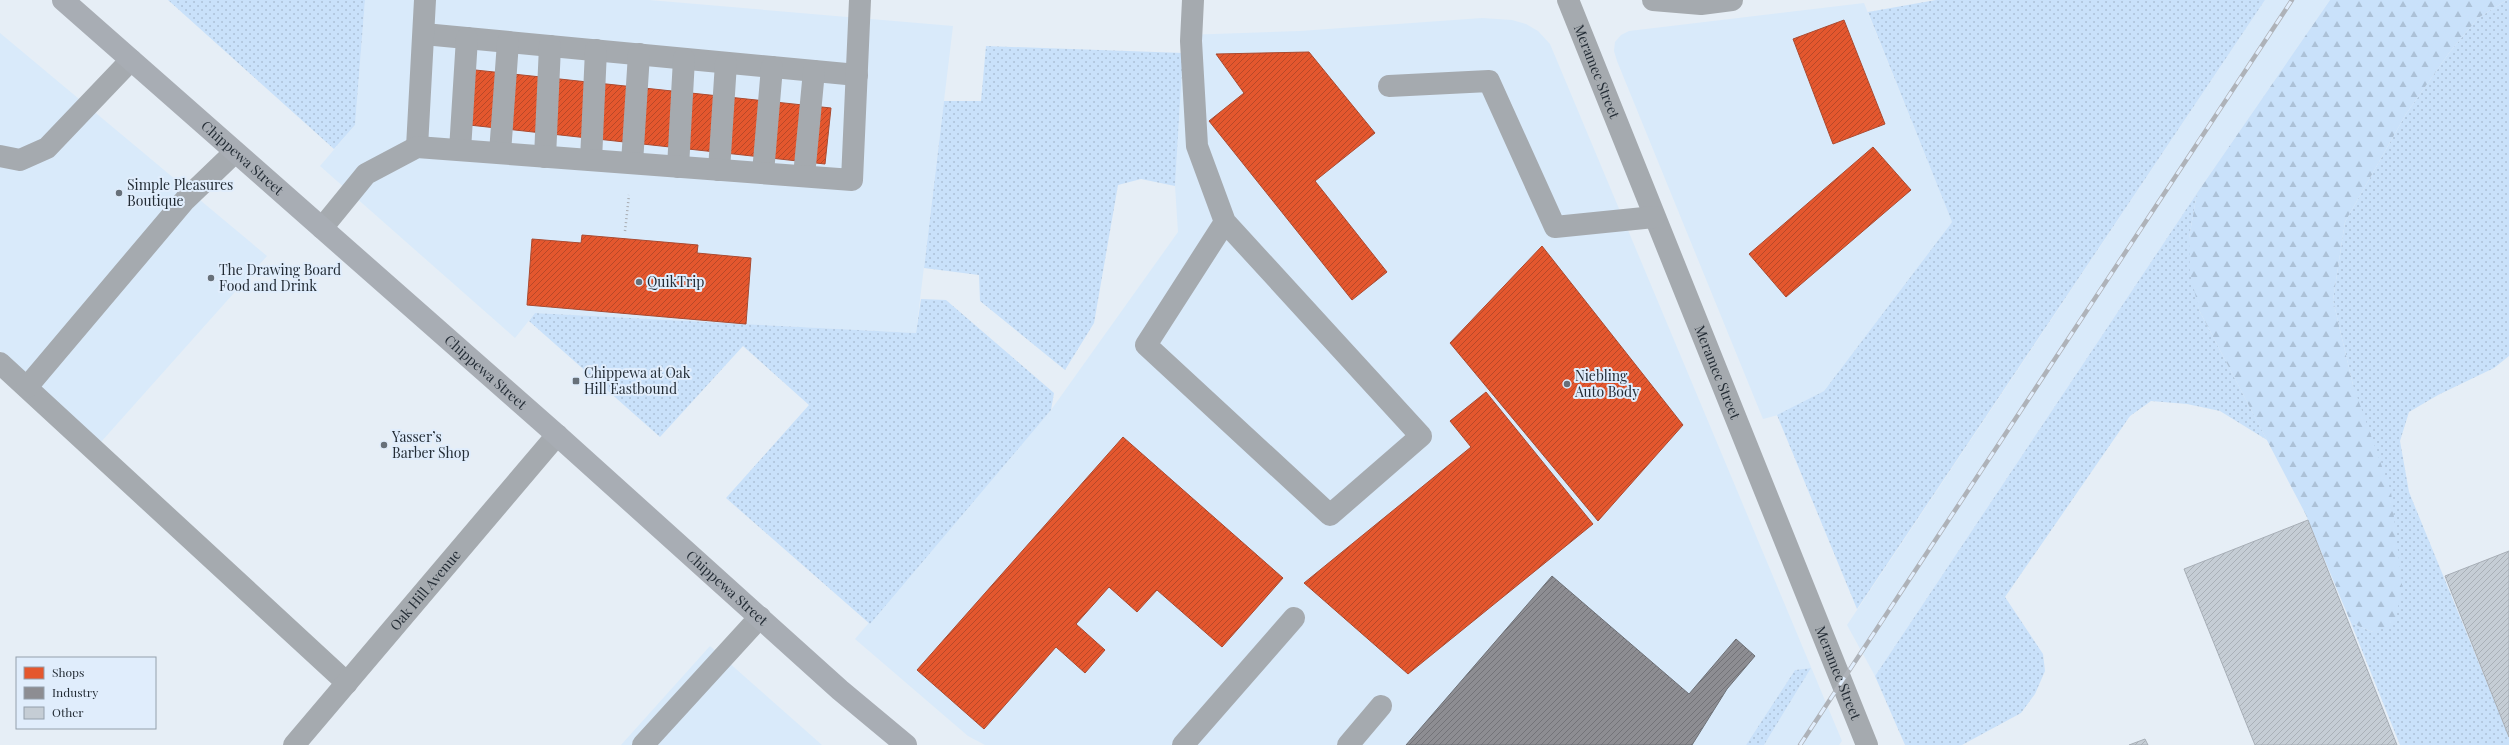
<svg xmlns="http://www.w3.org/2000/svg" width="2509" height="745" viewBox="0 0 2509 745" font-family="'Playfair Display',serif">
<defs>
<pattern id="grass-dots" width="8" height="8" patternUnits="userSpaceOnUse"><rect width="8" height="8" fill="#c9e1fa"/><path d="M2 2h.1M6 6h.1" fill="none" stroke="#acc1d7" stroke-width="1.8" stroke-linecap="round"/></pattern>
<pattern id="forest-firs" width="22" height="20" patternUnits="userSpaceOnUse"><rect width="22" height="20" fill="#c9e1fa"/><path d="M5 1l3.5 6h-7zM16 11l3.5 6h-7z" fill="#acc1d7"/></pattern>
<pattern id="shops-hatch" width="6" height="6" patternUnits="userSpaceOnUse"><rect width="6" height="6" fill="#e4572e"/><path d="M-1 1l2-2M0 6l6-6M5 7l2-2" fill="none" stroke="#b84828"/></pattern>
<pattern id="industry-hatch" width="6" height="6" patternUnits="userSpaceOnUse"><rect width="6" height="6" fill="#8d8d92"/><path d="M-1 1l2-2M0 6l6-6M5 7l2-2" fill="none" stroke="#737378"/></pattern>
<pattern id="building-hatch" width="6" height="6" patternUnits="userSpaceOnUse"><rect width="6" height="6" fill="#c5cdd5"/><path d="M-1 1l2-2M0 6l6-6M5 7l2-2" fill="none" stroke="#a9b0b7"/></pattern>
</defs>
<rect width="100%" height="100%" fill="#e6eef6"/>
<path fill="#d9eafa" d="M 365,0 L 649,0 L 953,26 L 916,333 L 535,313 L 515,338 L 320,166 L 355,125 Z
M 2265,0 L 2330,0 L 2197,193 L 1875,676 L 1847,625 Z
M 1864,3 L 1952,222 L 1824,391 L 1778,415 L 1763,419 L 1617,61 L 1614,51 L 1615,42 L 1621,35 L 1629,31 Z
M 1482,18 L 1512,20 L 1526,24 L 1538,31 L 1550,44 L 1842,741 L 1839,745 L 1764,745 L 1811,668 L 1795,670 L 1746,745 L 985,745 L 968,736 L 855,639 L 1051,410 L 1178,232 L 1175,186 L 1184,35 L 1300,31 Z
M 0,33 L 267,256 L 101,442 L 0,351 Z
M 710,646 L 822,745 L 621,745 Z"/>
<path fill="url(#grass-dots)" d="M 168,0 L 365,0 L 355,125 L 334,149 Z
M 1936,0 L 2265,0 L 1857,609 L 1777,415 L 1824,391 L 1952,222 L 1868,12 Z
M 2507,0 L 2509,0 L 2509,356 L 2494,368 L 2438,395 L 2409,412 L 2400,441 L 2409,492 L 2509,737 L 2509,745 L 2400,745 L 2351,623 L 2373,632 L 2353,385 L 2333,300 L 2345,222 L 2406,114 L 2449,53 L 2478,18 Z
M 986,46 L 1183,53 L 1175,186 L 1141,179 L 1118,185 L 1094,323 L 1065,370 L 980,301 L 979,275 L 924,268 L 944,101 L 981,101 Z
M 2197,193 L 2189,238 L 2199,310 L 2267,440 L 2220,411 L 2187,404 L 2151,401 L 2130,416 L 2005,597 L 2043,654 L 2045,671 L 2035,694 L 2021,713 L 1962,745 L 1905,745 L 1875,676 Z
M 921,299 L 946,300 L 1054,393 L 1051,410 L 870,624 L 726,498 L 809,405 L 743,346 L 660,437 L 529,321 L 535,313 L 916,333 Z
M 1811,668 L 1764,745 L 1746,745 L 1795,670 Z"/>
<path fill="url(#forest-firs)" d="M 2330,0 L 2507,0 L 2478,18 L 2449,53 L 2406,114 L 2345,222 L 2333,300 L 2353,385 L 2391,492 L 2402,585 L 2395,624 L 2373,632 L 2351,623 L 2306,515 L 2199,310 L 2190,273 L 2189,238 L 2197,193 Z"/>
<path fill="url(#shops-hatch)" stroke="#aa4a30" d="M 1844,20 L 1885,124 L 1833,144 L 1793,39 Z
M 1309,52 L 1375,133 L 1315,181 L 1387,272 L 1352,300 L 1209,121 L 1244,93 L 1216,54 Z
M 466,69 L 831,108 L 825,164 L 460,124 Z
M 1873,147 L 1911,190 L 1786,297 L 1749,254 Z
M 582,235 L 698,245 L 697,253 L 751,258 L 746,324 L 527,305 L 532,239 L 581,243 Z
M 1542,246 L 1683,425 L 1598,521 L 1450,343 Z
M 1486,392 L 1593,524 L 1408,674 L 1304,583 L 1471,447 L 1450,421 Z
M 1123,437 L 1283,578 L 1222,647 L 1157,590 L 1137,612 L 1109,587 L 1076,624 L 1105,650 L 1085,673 L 1056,647 L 984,729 L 917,670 Z"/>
<path fill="url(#industry-hatch)" stroke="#6d7076" d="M 1552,576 L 1689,694 L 1736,639 L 1755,656 L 1727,689 L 1692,745 L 1406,745 Z"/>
<path fill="url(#building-hatch)" stroke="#a7aeb6" d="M 2308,520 L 2397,745 L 2255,745 L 2184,569 Z
M 2509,551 L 2509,737 L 2445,576 Z
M 2145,739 L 2148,745 L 2129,745 Z"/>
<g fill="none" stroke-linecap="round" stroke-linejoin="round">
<path stroke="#a9adb2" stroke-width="2.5" stroke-dasharray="1 3" stroke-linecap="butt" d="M 625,231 L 629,195"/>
<g stroke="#a5aaaf" stroke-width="22">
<path d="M 1193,0 L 1191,41 L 1197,146 L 1225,222 L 1421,436 L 1330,515 L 1146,345 L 1225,222"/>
<path id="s1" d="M 1568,0 L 1867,745"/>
<path d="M 1653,0 L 1701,4 L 1732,0"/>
<path d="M 424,34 L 857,75"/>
<path d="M 1389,86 L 1489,81 L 1555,227 L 1654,217"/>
<path d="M 417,147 L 425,0"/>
<path d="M 460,150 L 467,38"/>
<path d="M 500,153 L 508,42"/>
<path d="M 0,156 L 20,160 L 47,148 L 131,60"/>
<path d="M 545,157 L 550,46"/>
<path d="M 591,160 L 596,50"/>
<path d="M 632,163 L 639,54"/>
<path d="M 678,167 L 684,59"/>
<path d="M 719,170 L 726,63"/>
<path d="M 763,173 L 772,67"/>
<path d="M 804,176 L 814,71"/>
<path d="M 322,228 L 366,174 L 417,147 L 852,180 L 860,0"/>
<path d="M 0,363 L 347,683"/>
<path d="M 27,387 L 185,200 L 235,152"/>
<path id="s2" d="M 294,745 L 557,435"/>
<path d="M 643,745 L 760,617"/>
<path d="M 1183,745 L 1294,618"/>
<path d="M 1348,745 L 1381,706"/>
</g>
<path stroke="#a8adb4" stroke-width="22" id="s3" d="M 63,0 L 557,435 L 840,690 L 906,745"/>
<g stroke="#aeb2b8" stroke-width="4.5">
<path id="rail" d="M 1800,745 L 2292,0"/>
</g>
<use href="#rail" stroke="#e0edfc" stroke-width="3" stroke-dasharray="9" stroke-linecap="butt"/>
</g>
<g fill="#677079" stroke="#e0edfc" stroke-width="1.5">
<circle cx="119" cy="193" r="4"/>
<circle cx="211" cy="278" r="4"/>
<circle cx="639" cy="282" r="4"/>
<rect x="572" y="377" width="8" height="8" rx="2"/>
<circle cx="1567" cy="384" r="4"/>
<circle cx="384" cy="445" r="4"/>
</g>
<g text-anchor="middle" stroke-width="4" stroke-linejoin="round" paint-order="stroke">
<g font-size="14" fill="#232c35" stroke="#e0edfc">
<text dy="5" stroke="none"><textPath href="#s1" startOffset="77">Meramec Street</textPath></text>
<text dy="5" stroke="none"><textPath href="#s3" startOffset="239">Chippewa Street</textPath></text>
<text dy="5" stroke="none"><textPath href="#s3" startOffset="563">Chippewa Street</textPath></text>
<text dy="5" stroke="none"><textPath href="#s1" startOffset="401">Meramec Street</textPath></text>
<text dy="5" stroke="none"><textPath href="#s3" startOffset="887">Chippewa Street</textPath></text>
<text dy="5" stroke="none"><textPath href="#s2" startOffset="203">Oak Hill Avenue</textPath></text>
<text dy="5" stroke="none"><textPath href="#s1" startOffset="725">Meramec Street</textPath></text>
</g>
<g font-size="14" fill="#232c35" stroke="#e0edfc" text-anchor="start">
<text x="127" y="190">Simple Pleasures<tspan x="127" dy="16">Boutique</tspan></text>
<text x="219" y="275">The Drawing Board<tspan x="219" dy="16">Food and Drink</tspan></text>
<text x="647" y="287">QuikTrip</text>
<text x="584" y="378">Chippewa at Oak<tspan x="584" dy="16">Hill Eastbound</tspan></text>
<text x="1575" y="381">Niebling<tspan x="1575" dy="16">Auto Body</tspan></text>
<text x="392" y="442">Yasser’s<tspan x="392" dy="16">Barber Shop</tspan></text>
</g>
</g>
<rect x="16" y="657" width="140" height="72" fill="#e0edfc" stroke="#94a0ac"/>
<rect x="24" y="667" width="20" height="12" fill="#e4572e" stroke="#94a0ac"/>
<text x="52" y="677" font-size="12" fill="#232c35">Shops</text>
<rect x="24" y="687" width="20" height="12" fill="#8d8d92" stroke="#94a0ac"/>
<text x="52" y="697" font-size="12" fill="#232c35">Industry</text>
<rect x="24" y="707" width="20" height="12" fill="#c5cdd5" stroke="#94a0ac"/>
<text x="52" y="717" font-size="12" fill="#232c35">Other</text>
</svg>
